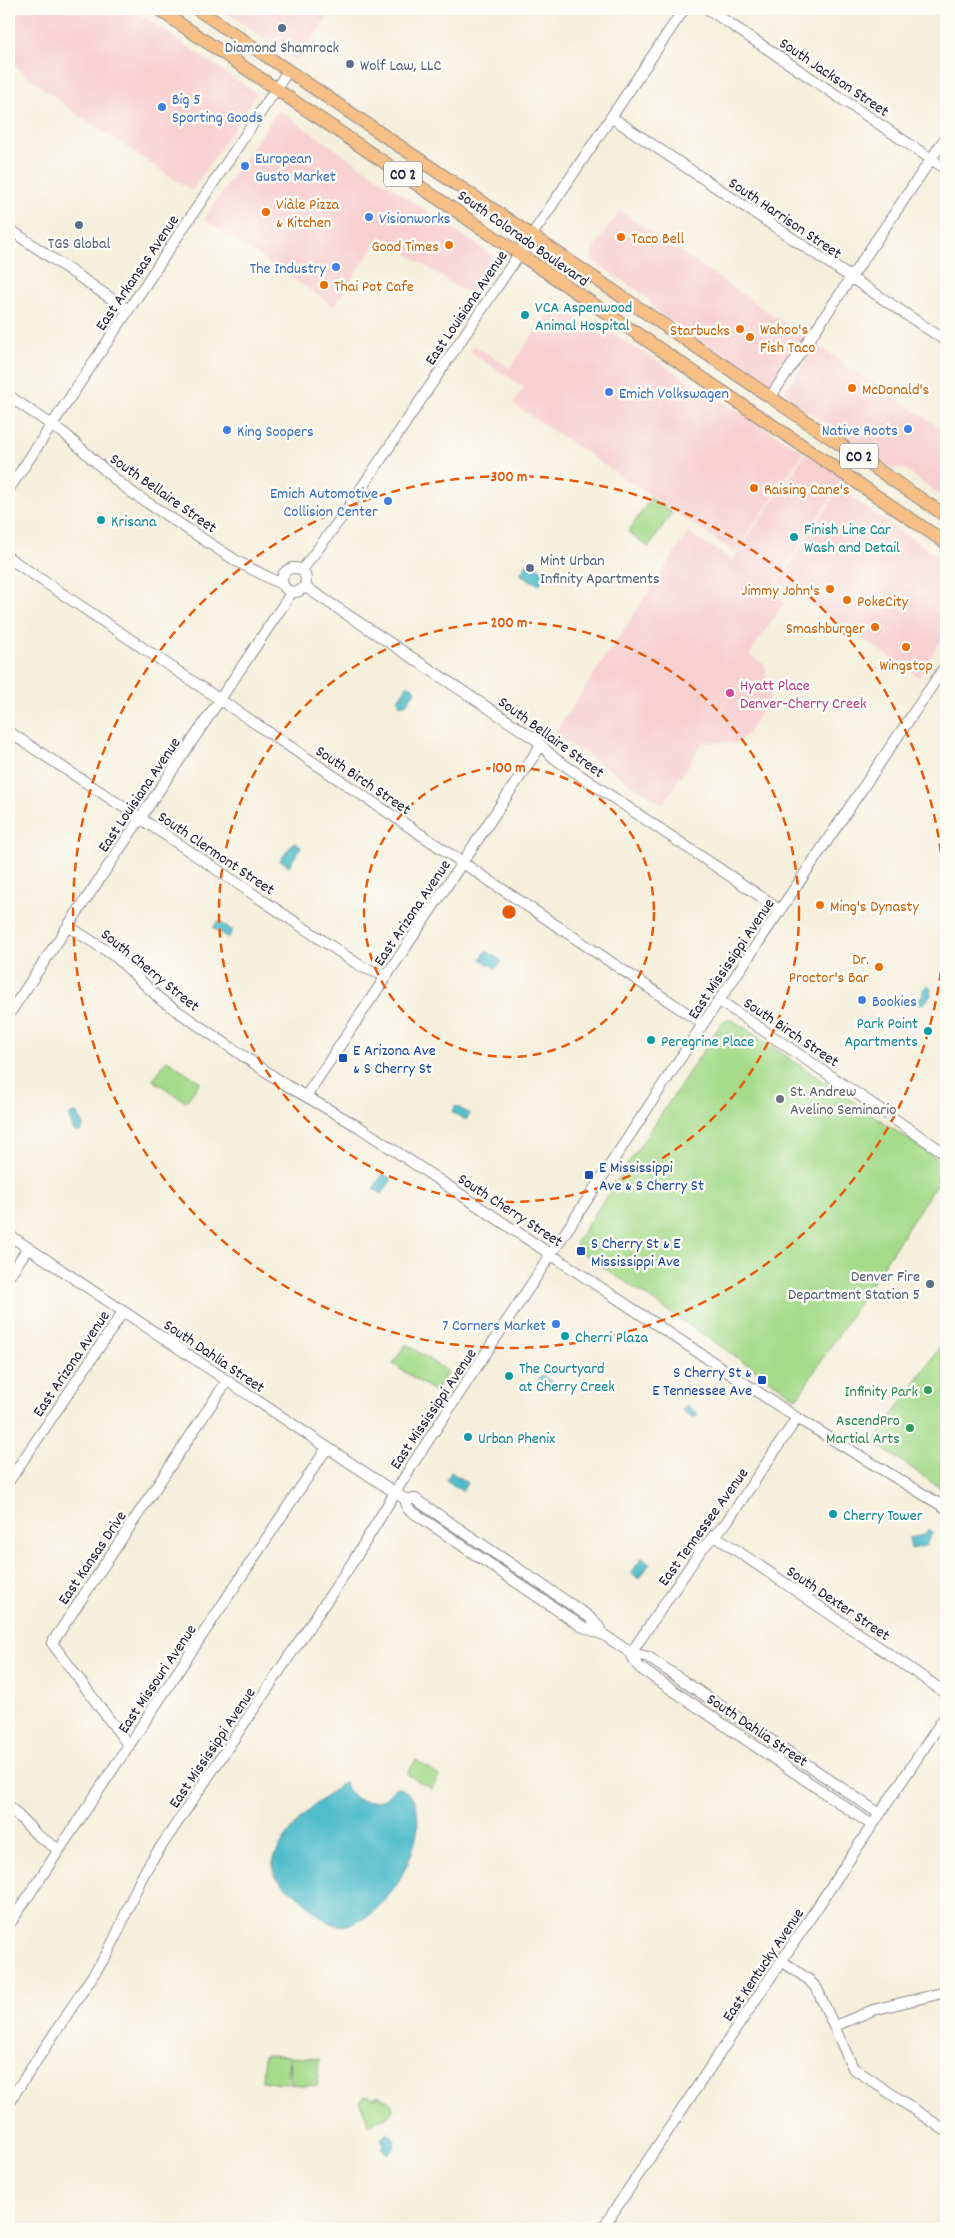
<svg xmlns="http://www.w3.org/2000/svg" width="955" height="2238" viewBox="0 0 955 2238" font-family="Dekko,sans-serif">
<rect width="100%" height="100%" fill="#fdfcf7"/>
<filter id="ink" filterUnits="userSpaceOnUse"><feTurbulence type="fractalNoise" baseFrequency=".02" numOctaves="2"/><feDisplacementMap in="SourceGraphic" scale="10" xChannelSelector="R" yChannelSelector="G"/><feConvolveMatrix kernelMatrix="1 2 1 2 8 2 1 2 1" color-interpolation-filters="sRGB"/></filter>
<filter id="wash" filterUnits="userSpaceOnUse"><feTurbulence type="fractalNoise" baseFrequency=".0096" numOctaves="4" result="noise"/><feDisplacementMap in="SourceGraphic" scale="20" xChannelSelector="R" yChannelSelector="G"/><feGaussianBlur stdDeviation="1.12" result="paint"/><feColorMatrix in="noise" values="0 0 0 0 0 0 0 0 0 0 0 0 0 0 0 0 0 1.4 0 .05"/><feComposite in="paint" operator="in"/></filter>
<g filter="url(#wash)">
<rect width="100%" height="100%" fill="#f5efdc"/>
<path fill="#f7d0d0" d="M 9,9 L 132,9 L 257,94 L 192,191 L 82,118 L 9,62 Z
M 221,9 L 334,9 L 297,60 Z
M 278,110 L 493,256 L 496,264 L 473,298 L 381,236 L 334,306 L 204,219 Z
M 620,211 L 805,337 L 774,382 L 767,384 L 658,312 L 644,295 L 591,260 L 594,248 Z
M 554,303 L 598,333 L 602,327 L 804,452 L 735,552 L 513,404 L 524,387 L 470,352 L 474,345 L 510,368 Z
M 817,345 L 946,432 L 946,500 L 904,469 L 892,469 L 788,398 L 786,389 Z
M 806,453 L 843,478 L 772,588 L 784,603 L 749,655 L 765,665 L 770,698 L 747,735 L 736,743 L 703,742 L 663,804 L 554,734 L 688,533 L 732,560 Z
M 842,485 L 859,503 L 946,562 L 946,631 L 919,677 L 778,582 Z"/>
<path fill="#a6db8b" stroke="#647e63" d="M 651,498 L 672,512 L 649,547 L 628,532 Z
M 728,1020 L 734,1021 L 945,1164 L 946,1169 L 797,1398 L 578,1250 L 576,1242 L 721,1024 Z
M 167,1060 L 200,1082 L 186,1102 L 153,1080 Z
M 946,1338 L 946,1492 L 874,1442 Z
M 406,1344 L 448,1372 L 435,1392 L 393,1364 Z
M 416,1760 L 439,1776 L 431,1789 L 407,1774 Z
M 264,2055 L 289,2056 L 287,2083 L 262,2081 Z
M 291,2057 L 319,2059 L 317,2086 L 290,2084 Z
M 365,2095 L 374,2098 L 378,2095 L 391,2103 L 393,2109 L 388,2117 L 377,2120 L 370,2126 L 360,2102 Z"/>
<path fill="#51bdcb" stroke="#3a7083" d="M 529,561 L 546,574 L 539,585 L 520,574 Z
M 407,686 L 412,686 L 415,691 L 405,705 L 400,705 L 398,700 Z
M 294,842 L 301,847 L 289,866 L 280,860 Z
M 218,921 L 233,931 L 228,938 L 213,928 Z
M 486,951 L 502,961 L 496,969 L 481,959 Z
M 927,985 L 932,989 L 930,997 L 923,1004 L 919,1003 L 918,999 L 923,996 L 923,989 Z
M 456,1106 L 470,1114 L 466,1120 L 452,1112 Z
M 72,1113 L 78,1114 L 83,1127 L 80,1132 L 74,1131 L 69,1118 Z
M 383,1174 L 392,1179 L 382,1194 L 373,1189 Z
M 542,1375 L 553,1383 L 550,1388 L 538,1380 Z
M 686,1405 L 698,1414 L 694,1419 L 682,1410 Z
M 451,1472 L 467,1483 L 462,1491 L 446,1480 Z
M 928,1529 L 933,1532 L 925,1546 L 911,1549 L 909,1538 L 924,1535 Z
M 642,1558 L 650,1563 L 639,1579 L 631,1573 Z
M 345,1782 C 349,1801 368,1805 385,1799 L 395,1787 C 455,1800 384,1945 331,1923 C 320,1918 303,1900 293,1892 C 287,1887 277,1881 274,1873 C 266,1857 298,1821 309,1810 C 319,1800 333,1794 341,1783 Z
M 388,2132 L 394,2138 L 394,2148 L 387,2154 L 381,2147 L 384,2144 L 381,2138 Z"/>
</g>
<g filter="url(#ink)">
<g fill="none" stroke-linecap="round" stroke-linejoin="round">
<g stroke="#8c888c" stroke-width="12">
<path id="minor" d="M 708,9 L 946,169
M 611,117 L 946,341
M 9,229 L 128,310
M 9,396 L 65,434 L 117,481 L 134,494 L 238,562 L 283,585
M 771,396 L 946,137
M 9,489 L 288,71
M 9,558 L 703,1024
M282 580a12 12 0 1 1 24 0a12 12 0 1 1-24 0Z
M 302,570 L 344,514 L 684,9
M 304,586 L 535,739 L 554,758 L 769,902 L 780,912
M 9,732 L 140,818 L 362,967 L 386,976
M 68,926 L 116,957 L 161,1000 L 286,1085 L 359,1127 L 797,1418 L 946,1508
M 720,1001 L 946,1154
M 9,1014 L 292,592
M 306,1096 L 541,745
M 9,1235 L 385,1486 L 405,1499 L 415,1499 L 588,1616 L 596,1623 L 604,1635
M 9,1276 L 28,1248
M 9,1481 L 123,1312
M 405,1499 L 408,1509 L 581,1626 L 604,1635 L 631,1653 L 648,1657 L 880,1814
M 714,1535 L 946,1693
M 631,1653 L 635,1662 L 640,1668 L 872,1825
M 631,1653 L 701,1550 L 726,1523 L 797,1418
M 129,1746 L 52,1643 L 227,1381
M 9,1806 L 37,1835 L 59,1850
M 9,1925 L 327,1448
M 782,1961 L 809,1980 L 817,1989 L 853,2068 L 946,2131
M 835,2026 L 873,2010 L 946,1992
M 9,2102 L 105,1957 C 123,1927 131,1893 150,1863 L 354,1560 L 412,1465 L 703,1024 L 946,665
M 602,2229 L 946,1715"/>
</g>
<g stroke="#8c888c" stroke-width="14">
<path id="major" d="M 158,9 L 946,543
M 197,9 L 946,516"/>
</g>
<use href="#minor" stroke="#fff" stroke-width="10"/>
<use href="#major" stroke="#f5bf86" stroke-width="12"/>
</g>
</g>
<g fill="none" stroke="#e8590c" stroke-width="2.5" stroke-dasharray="9 6">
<circle cx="509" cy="912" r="145"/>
<circle cx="509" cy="912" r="290"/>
<circle cx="509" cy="912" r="436"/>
</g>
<g fill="#5c6f8a" stroke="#fdfcf7" stroke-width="2">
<circle cx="282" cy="28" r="5"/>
<circle cx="350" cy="64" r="5"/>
<circle cx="79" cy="225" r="5"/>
<circle cx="530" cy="568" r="5"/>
<circle cx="930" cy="1284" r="5"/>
</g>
<g fill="#3f7fe0" stroke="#fdfcf7" stroke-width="2">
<circle cx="162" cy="107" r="5"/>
<circle cx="245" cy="166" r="5"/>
<circle cx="369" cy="217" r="5"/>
<circle cx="336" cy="267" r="5"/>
<circle cx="609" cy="392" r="5"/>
<circle cx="908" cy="429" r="5"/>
<circle cx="227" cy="430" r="5"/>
<circle cx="388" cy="501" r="5"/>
<circle cx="862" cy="1000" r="5"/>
<circle cx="556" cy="1324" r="5"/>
</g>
<g fill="#e8710a" stroke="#fdfcf7" stroke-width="2">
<circle cx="266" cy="212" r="5"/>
<circle cx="621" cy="237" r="5"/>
<circle cx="449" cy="245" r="5"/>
<circle cx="324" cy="285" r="5"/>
<circle cx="740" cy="329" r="5"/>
<circle cx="750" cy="337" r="5"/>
<circle cx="852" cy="388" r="5"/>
<circle cx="754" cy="488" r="5"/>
<circle cx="830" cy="589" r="5"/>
<circle cx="847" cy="600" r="5"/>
<circle cx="875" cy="627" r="5"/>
<circle cx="906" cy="647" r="5"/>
<circle cx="820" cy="905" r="5"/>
<circle cx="879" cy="967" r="5"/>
</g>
<g fill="#0f9aa8" stroke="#fdfcf7" stroke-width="2">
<circle cx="525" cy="315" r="5"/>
<circle cx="101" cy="520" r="5"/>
<circle cx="794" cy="537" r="5"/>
<circle cx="928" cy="1031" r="5"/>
<circle cx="651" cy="1040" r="5"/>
<circle cx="565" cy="1336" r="5"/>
<circle cx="509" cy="1376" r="5"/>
<circle cx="468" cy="1437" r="5"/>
<circle cx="833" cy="1514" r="5"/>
</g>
<circle fill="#d1479c" stroke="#fdfcf7" stroke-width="2" cx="730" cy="693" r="5"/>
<g fill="#1a4fb4" stroke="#fdfcf7" stroke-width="2">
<rect x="338" y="1053" width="10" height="10" rx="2.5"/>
<rect x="584" y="1170" width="10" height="10" rx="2.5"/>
<rect x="576" y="1246" width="10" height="10" rx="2.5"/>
<rect x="757" y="1375" width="10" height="10" rx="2.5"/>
</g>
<circle fill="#6b7280" stroke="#fdfcf7" stroke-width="2" cx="780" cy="1099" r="5"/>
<g fill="#2e9e5b" stroke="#fdfcf7" stroke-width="2">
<circle cx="928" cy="1390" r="5"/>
<circle cx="910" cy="1428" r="5"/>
</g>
<g text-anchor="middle" stroke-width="5" stroke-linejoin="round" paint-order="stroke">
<g fill="#fdfcf7" stroke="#646373" stroke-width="1">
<rect x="384" y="161.5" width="38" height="25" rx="4"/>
<rect x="840" y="443.5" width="38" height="25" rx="4"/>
</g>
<g font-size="15" font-weight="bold" fill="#22223b">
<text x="403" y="179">CO 2</text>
<text x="859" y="461">CO 2</text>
</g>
<g font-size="16" fill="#4e5e75" stroke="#fdfcf7">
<text x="282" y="52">Diamond Shamrock</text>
<text x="360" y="70" text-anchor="start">Wolf Law, LLC</text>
<text x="79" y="248">TGS Global</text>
<text x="540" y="565" text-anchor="start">Mint Urban<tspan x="540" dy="18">Infinity Apartments</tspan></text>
<text x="920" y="1281" text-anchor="end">Denver Fire<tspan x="920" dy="18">Department Station 5</tspan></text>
</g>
<g font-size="16" fill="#22223b" stroke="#fdfcf7">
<text transform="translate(835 76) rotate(34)" y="6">South Jackson Street</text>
<text transform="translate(786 217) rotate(34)" y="6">South Harrison Street</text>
<text transform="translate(524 237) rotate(35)" y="6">South Colorado Boulevard</text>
<text transform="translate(136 272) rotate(-56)" y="6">East Arkansas Avenue</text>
<text transform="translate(465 307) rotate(-56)" y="6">East Louisiana Avenue</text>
<text transform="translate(164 492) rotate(35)" y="6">South Bellaire Street</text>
<text transform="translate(552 736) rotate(36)" y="6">South Bellaire Street</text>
<text transform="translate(364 779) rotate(34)" y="6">South Birch Street</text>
<text transform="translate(138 794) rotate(-56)" y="6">East Louisiana Avenue</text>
<text transform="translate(217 852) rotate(34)" y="6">South Clermont Street</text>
<text transform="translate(411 912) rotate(-56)" y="6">East Arizona Avenue</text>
<text transform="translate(730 958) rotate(-56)" y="6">East Mississippi Avenue</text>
<text transform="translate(151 969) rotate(39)" y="6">South Cherry Street</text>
<text transform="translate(792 1031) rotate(34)" y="6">South Birch Street</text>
<text transform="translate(511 1209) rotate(33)" y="6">South Cherry Street</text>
<text transform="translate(215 1355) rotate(34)" y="6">South Dahlia Street</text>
<text transform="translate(70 1363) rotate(-56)" y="6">East Arizona Avenue</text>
<text transform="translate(432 1408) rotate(-56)" y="6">East Mississippi Avenue</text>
<text transform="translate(702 1526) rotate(-54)" y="6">East Tennessee Avenue</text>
<text transform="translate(91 1557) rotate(-56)" y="6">East Kansas Drive</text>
<text transform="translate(839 1602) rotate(34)" y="6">South Dexter Street</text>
<text transform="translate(156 1678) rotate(-56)" y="6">East Missouri Avenue</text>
<text transform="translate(758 1729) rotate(34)" y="6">South Dahlia Street</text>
<text transform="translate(211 1747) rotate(-56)" y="6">East Mississippi Avenue</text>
<text transform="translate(762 1964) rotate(-56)" y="6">East Kentucky Avenue</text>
</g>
<g font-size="16" fill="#366cbe" stroke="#fdfcf7" text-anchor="start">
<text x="172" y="104">Big 5<tspan x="172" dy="18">Sporting Goods</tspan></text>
<text x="255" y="163">European<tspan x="255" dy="18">Gusto Market</tspan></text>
<text x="379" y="223">Visionworks</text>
<text x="326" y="273" text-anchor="end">The Industry</text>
<text x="619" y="398">Emich Volkswagen</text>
<text x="898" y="435" text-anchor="end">Native Roots</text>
<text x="237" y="436">King Soopers</text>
<text x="378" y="498" text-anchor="end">Emich Automotive<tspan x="378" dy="18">Collision Center</tspan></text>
<text x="872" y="1006">Bookies</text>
<text x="546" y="1330" text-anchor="end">7 Corners Market</text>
</g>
<g font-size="16" fill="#c56008" stroke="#fdfcf7" text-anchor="start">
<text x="276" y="209">Viàle Pizza<tspan x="276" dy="18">&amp; Kitchen</tspan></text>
<text x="631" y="243">Taco Bell</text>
<text x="439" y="251" text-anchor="end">Good Times</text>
<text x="334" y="291">Thai Pot Cafe</text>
<text x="760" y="334">Wahoo's<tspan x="760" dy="18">Fish Taco</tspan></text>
<text x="730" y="335" text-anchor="end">Starbucks</text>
<text x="862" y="394">McDonald's</text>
<text x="764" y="494">Raising Cane's</text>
<text x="820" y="595" text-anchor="end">Jimmy John's</text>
<text x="857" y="606">PokeCity</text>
<text x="865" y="633" text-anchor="end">Smashburger</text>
<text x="906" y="670" text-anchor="middle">Wingstop</text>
<text x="830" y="911">Ming's Dynasty</text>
<text x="869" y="964" text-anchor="end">Dr.<tspan x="869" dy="18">Proctor's Bar</tspan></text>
</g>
<g font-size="16" fill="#0d838f" stroke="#fdfcf7" text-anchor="start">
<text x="535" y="312">VCA Aspenwood<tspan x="535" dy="18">Animal Hospital</tspan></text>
<text x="111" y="526">Krisana</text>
<text x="804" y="534">Finish Line Car<tspan x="804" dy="18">Wash and Detail</tspan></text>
<text x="918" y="1028" text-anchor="end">Park Point<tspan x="918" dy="18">Apartments</tspan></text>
<text x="661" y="1046">Peregrine Place</text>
<text x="575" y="1342">Cherri Plaza</text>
<text x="519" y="1373">The Courtyard<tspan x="519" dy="18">at Cherry Creek</tspan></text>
<text x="478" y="1443">Urban Phenix</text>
<text x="843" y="1520">Cherry Tower</text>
</g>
<g font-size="16" fill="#b23c85" stroke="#fdfcf7" text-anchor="start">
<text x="740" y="690">Hyatt Place<tspan x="740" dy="18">Denver-Cherry Creek</tspan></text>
</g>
<g font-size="16" fill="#164399" stroke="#fdfcf7" text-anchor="start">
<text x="353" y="1055">E Arizona Ave<tspan x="353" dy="18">&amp; S Cherry St</tspan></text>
<text x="599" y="1172">E Mississippi<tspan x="599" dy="18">Ave &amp; S Cherry St</tspan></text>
<text x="591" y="1248">S Cherry St &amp; E<tspan x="591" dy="18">Mississippi Ave</tspan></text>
<text x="752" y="1377" text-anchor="end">S Cherry St &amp;<tspan x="752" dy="18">E Tennessee Ave</tspan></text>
</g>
<g font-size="16" fill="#5b616d" stroke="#fdfcf7" text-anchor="start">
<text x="790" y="1096">St. Andrew<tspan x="790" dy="18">Avelino Seminario</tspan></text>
</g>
<g font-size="16" fill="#27864d" stroke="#fdfcf7" text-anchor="end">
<text x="918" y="1396">Infinity Park</text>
<text x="900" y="1425">AscendPro<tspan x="900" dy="18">Martial Arts</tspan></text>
</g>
</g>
<circle cx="509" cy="912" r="8" fill="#e8590c" stroke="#fdfcf7" stroke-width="2.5"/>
<g font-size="15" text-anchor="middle" font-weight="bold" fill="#e8590c" stroke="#fdfcf7" stroke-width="5" stroke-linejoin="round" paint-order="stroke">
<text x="509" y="481">300 m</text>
<text x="509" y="627">200 m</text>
<text x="509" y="772">100 m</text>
</g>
<rect width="955" height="2238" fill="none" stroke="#fdfcf7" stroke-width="30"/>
</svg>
